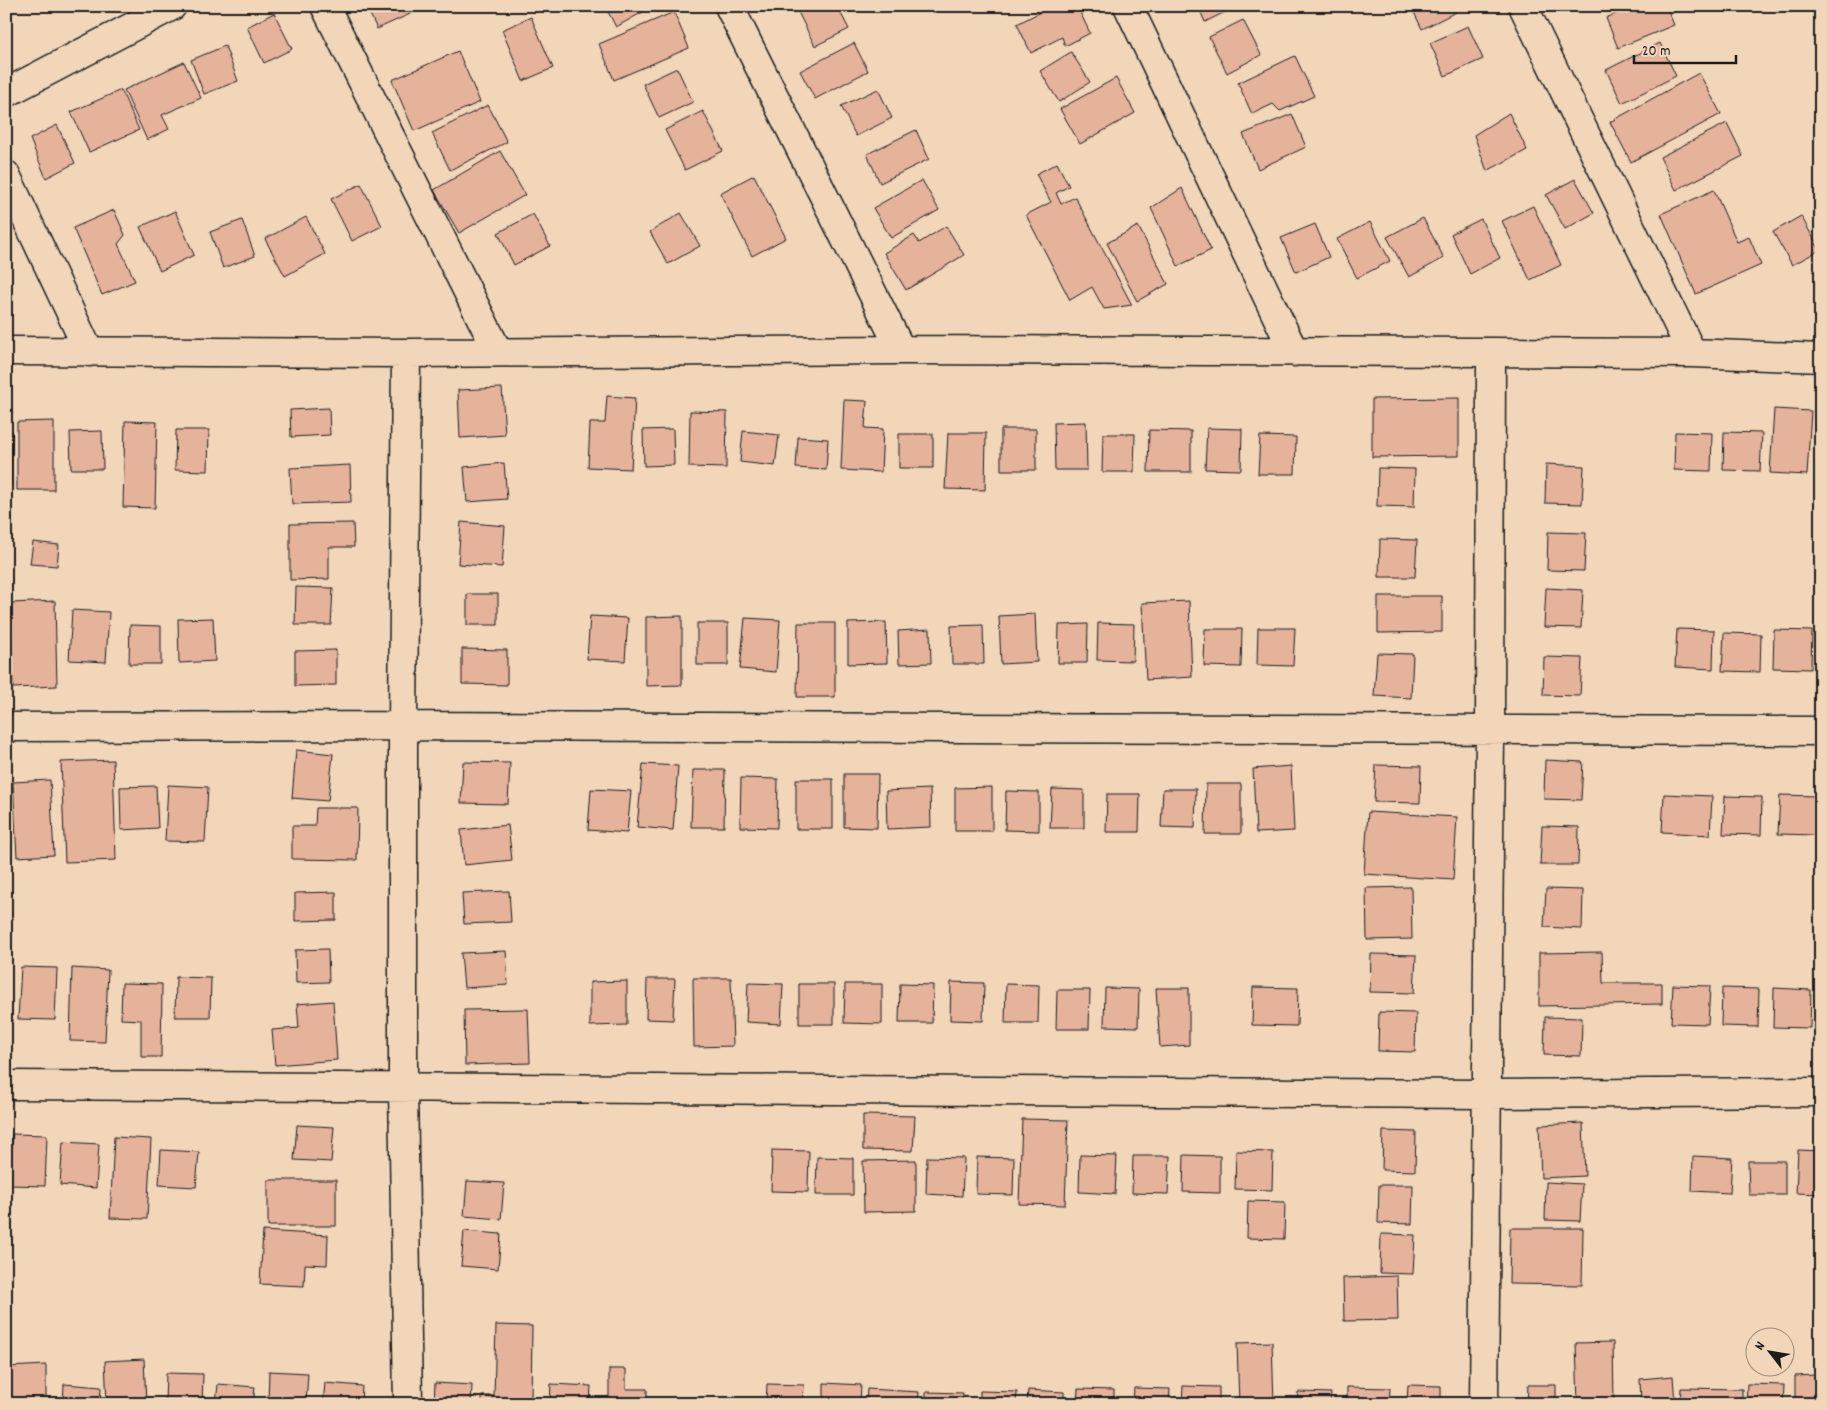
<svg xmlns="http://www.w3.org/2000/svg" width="1827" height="1410" viewBox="0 0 1827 1410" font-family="Dekko,sans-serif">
<rect width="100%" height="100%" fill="#f2d6b9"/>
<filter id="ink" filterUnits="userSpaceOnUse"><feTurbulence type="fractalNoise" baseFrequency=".02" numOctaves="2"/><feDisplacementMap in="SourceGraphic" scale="10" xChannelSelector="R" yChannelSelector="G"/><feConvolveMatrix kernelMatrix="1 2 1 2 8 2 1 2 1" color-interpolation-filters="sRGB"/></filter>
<g filter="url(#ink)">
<path fill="#e5b39c" stroke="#1c1c1c" d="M 366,6 L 406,6 L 410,14 L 377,29 Z
M 605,6 L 649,6 L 650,8 L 616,27 Z
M 809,6 L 837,6 L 849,29 L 815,46 L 798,12 Z
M 1052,6 L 1077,6 L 1090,33 L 1065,46 L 1062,37 L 1031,53 L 1017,24 Z
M 1198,6 L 1237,6 L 1205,22 Z
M 1411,6 L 1453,6 L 1456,12 L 1422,29 Z
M 1634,6 L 1666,6 L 1674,25 L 1618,48 L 1606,18 Z
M 674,12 L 689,48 L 614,80 L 599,44 Z
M 274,13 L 292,49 L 264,63 L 247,27 Z
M 531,17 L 553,68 L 523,81 L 502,30 Z
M 1243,20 L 1261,55 L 1227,73 L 1209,37 Z
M 1468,26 L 1483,59 L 1445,76 L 1430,43 Z
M 854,43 L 868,71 L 815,99 L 800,71 Z
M 1660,43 L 1676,76 L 1622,103 L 1606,70 Z
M 225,46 L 238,81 L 204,94 L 191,60 Z
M 458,51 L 480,102 L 414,131 L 392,80 Z
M 1071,52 L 1090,82 L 1059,102 L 1040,71 Z
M 1295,56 L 1314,96 L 1280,111 L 1273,104 L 1252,114 L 1238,83 Z
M 184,62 L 201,98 L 162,115 L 169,129 L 147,140 L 124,90 Z
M 677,68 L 693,102 L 659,118 L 643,84 Z
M 1699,73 L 1721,114 L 1631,162 L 1610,122 Z
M 1116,78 L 1135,113 L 1080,144 L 1060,109 Z
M 878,89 L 892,118 L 856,136 L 841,106 Z
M 121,90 L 139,130 L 89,152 L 71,112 Z
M 488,105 L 507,142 L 450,170 L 432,133 Z
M 703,111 L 723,151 L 685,170 L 665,130 Z
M 1509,113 L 1527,150 L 1487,171 L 1474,135 Z
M 1292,114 L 1306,147 L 1258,169 L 1243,134 Z
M 1727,123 L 1743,156 L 1676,190 L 1660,157 Z
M 57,125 L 75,163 L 46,178 L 30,139 Z
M 916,130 L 929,159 L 880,183 L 867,154 Z
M 500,151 L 525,195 L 459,233 L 434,190 Z
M 1057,163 L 1069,186 L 1056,193 L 1061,204 L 1075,197 L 1132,305 L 1104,309 L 1092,287 L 1070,300 L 1026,215 L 1051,202 L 1036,174 Z
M 754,175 L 786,238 L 752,256 L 720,193 Z
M 1575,179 L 1594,213 L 1565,229 L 1546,195 Z
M 922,180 L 939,210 L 891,238 L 873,208 Z
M 361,184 L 382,226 L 352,241 L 331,199 Z
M 1182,188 L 1211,250 L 1178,266 L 1151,208 Z
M 1714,190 L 1737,242 L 1749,237 L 1761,265 L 1696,294 L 1661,214 Z
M 1533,206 L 1561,265 L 1530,280 L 1502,221 Z
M 114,210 L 125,235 L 118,244 L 135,281 L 102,295 L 73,228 Z
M 175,211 L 194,255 L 160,271 L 140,227 Z
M 681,213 L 700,246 L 668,264 L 650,232 Z
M 533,214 L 550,246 L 514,265 L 498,233 Z
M 1801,216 L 1820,250 L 1792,265 L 1773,232 Z
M 306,217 L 325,254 L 285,276 L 265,239 Z
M 1423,218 L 1444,258 L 1409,277 L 1387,237 Z
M 1481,219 L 1500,258 L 1470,274 L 1451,234 Z
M 242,220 L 255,256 L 223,268 L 210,232 Z
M 1370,222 L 1390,261 L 1357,278 L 1337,239 Z
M 1315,224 L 1329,257 L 1296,272 L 1281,238 Z
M 946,226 L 964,255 L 906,290 L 884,253 L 914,235 L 919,243 Z
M 1138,226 L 1168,284 L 1137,301 L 1107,243 Z
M 502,388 L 505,435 L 460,438 L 458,390 Z
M 607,396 L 635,398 L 631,469 L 588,467 L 590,423 L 605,423 Z
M 1459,398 L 1459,456 L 1372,457 L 1372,399 Z
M 844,400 L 867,401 L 865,428 L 883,429 L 881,472 L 841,470 Z
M 329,408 L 330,435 L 291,437 L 290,410 Z
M 1774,409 L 1811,411 L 1807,475 L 1770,473 Z
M 690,411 L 727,412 L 726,468 L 689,467 Z
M 54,421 L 54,490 L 17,490 L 17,422 Z
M 125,421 L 157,422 L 155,508 L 123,507 Z
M 1086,422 L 1087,470 L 1055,470 L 1054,423 Z
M 1207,428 L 1242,429 L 1241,470 L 1205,469 Z
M 673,429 L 674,465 L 644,466 L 643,430 Z
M 1001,429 L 1036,429 L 1036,470 L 1001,470 Z
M 176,430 L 209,430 L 208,471 L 175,470 Z
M 1149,430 L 1191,431 L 1191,472 L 1148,472 Z
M 6,431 L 12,431 L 11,487 L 6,487 Z
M 102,431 L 103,469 L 71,469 L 70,432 Z
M 743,431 L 779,435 L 775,466 L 740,462 Z
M 1675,432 L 1712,433 L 1711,471 L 1674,470 Z
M 1724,432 L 1762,433 L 1760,471 L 1723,470 Z
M 948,433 L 986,433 L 985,490 L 945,489 Z
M 899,434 L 933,434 L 933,468 L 899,468 Z
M 1103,434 L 1135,434 L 1134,472 L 1102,472 Z
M 1260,436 L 1296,437 L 1295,474 L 1258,474 Z
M 798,437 L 828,439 L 826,470 L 796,468 Z
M 504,463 L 507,499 L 467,502 L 464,467 Z
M 1546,464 L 1584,466 L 1582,504 L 1545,503 Z
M 350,465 L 351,502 L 292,504 L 290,468 Z
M 1378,468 L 1415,469 L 1414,507 L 1377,506 Z
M 461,522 L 505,526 L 502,567 L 458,564 Z
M 353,523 L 354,547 L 329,547 L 329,579 L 290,580 L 290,524 Z
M 1548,532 L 1586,533 L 1584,571 L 1547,570 Z
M 1380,539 L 1417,540 L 1415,577 L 1379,577 Z
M 33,542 L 59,545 L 57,566 L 30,564 Z
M 296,587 L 333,588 L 331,625 L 295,625 Z
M 1546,588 L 1583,590 L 1581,628 L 1544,627 Z
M 467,594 L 498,594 L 498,625 L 467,625 Z
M 1378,596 L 1442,596 L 1442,632 L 1378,633 Z
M 55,601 L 57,686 L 13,688 L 11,603 Z
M 1189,601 L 1192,677 L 1146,680 L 1142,603 Z
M 72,610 L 109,612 L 106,662 L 69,660 Z
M 1035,614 L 1037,662 L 1001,664 L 999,616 Z
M 590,616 L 628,618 L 625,661 L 587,659 Z
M 682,616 L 682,685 L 646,686 L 646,617 Z
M 213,618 L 215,661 L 179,663 L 178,619 Z
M 745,618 L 780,620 L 776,672 L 740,669 Z
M 886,622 L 887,663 L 848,664 L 848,623 Z
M 697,623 L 728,623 L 728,665 L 697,665 Z
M 798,623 L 835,623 L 835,697 L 797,697 Z
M 1098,623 L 1134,624 L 1133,661 L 1097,660 Z
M 1088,624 L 1087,663 L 1058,663 L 1059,625 Z
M 130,625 L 161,626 L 161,664 L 129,664 Z
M 983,625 L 984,664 L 952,664 L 951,626 Z
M 1258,628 L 1295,628 L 1293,666 L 1257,665 Z
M 930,629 L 931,663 L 899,664 L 898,631 Z
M 1205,629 L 1242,629 L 1241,667 L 1204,666 Z
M 1677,629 L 1714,630 L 1713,669 L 1675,667 Z
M 1774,630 L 1812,631 L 1811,669 L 1773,668 Z
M 1724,633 L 1761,634 L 1760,672 L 1722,671 Z
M 462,649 L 507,650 L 507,685 L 462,684 Z
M 336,650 L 336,685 L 295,686 L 295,651 Z
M 1377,653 L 1413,654 L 1411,698 L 1374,696 Z
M 1544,657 L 1582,658 L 1580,696 L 1543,695 Z
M 296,750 L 333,754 L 328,801 L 292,798 Z
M 113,760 L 116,860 L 65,862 L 61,762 Z
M 1545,760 L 1583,762 L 1581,800 L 1544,799 Z
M 463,762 L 510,763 L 508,804 L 461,803 Z
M 643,764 L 678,766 L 673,830 L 637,827 Z
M 1376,765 L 1421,766 L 1420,803 L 1374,802 Z
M 1291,766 L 1294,831 L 1256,833 L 1253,769 Z
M 693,770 L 725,770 L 724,827 L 691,827 Z
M 844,774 L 878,774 L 877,828 L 844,827 Z
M 741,778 L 778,779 L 777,828 L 740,827 Z
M 796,779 L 833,779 L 833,829 L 796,829 Z
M 50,780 L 54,855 L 17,857 L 13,782 Z
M 1206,784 L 1241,784 L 1241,834 L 1205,834 Z
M 168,785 L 208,787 L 205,842 L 165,841 Z
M 156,786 L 158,828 L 121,830 L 120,787 Z
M 992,787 L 992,831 L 955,831 L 955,788 Z
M 591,789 L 631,791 L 627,833 L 588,830 Z
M 930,789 L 931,827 L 887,829 L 886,791 Z
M 1052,789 L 1084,790 L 1084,828 L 1050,828 Z
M 1163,789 L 1196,789 L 1195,828 L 1161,827 Z
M 1006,791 L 1039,792 L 1039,831 L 1005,830 Z
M 1107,794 L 1140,794 L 1139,832 L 1106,832 Z
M 1664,794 L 1712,796 L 1710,835 L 1662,832 Z
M 1780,795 L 1817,796 L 1816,835 L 1778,834 Z
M 1725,796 L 1762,797 L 1761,835 L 1723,834 Z
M 316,808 L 358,808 L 357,860 L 292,859 L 292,826 L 315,826 Z
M 1368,812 L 1457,817 L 1453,880 L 1364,874 Z
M 508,825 L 512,860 L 464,865 L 461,830 Z
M 1542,826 L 1579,827 L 1578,865 L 1540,865 Z
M 1411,887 L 1412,939 L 1367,940 L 1366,888 Z
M 1546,889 L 1583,890 L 1582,929 L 1544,927 Z
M 509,891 L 511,922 L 464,924 L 462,893 Z
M 336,892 L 336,920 L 295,921 L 295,893 Z
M 328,949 L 329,982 L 296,983 L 295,950 Z
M 506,951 L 508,985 L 464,988 L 461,953 Z
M 1602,952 L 1603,983 L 1662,983 L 1662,1004 L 1539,1006 L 1539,953 Z
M 1371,954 L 1416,955 L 1414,993 L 1370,992 Z
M 21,967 L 57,968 L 55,1020 L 18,1019 Z
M 72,968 L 108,970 L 105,1042 L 70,1041 Z
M 176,977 L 211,978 L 210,1017 L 175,1017 Z
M 693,978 L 731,978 L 733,1046 L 694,1047 Z
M 647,979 L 675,979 L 673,1020 L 646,1019 Z
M 627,981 L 627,1025 L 590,1026 L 590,982 Z
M 951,982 L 984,983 L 983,1021 L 950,1020 Z
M 122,983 L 162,984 L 161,1057 L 141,1057 L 141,1020 L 121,1019 Z
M 748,983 L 783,984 L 781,1024 L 746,1022 Z
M 799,984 L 834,984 L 834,1024 L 799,1024 Z
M 845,984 L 882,984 L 882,1024 L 844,1023 Z
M 900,984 L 933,985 L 932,1023 L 899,1023 Z
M 1006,984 L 1039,985 L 1038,1023 L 1005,1023 Z
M 1673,985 L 1710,986 L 1708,1024 L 1671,1023 Z
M 1253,987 L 1298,988 L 1297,1026 L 1252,1025 Z
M 1105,988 L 1139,989 L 1138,1027 L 1104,1026 Z
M 1156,988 L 1189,988 L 1189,1045 L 1160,1047 Z
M 1722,988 L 1759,989 L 1758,1027 L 1721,1026 Z
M 1774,988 L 1811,990 L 1810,1028 L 1773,1027 Z
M 1057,990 L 1090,990 L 1089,1029 L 1056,1029 Z
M 333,1001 L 337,1060 L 275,1065 L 272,1030 L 299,1028 L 297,1004 Z
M 528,1009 L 530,1063 L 465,1065 L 464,1010 Z
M 1379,1012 L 1416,1013 L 1415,1052 L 1378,1051 Z
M 1545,1017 L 1582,1018 L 1581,1056 L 1544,1055 Z
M 863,1115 L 915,1116 L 913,1151 L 863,1150 Z
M 1022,1119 L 1068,1120 L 1065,1205 L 1019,1204 Z
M 1583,1123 L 1585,1176 L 1541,1178 L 1539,1125 Z
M 297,1125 L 334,1127 L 331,1162 L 294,1160 Z
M 1383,1131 L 1416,1132 L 1415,1171 L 1382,1170 Z
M 12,1134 L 47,1135 L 45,1186 L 10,1185 Z
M 114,1137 L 151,1139 L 147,1219 L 110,1218 Z
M 63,1142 L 99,1144 L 96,1188 L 60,1185 Z
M 161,1150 L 199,1152 L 196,1187 L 159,1185 Z
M 772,1150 L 809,1151 L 808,1192 L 771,1191 Z
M 1798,1150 L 1821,1151 L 1821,1194 L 1796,1193 Z
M 1236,1151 L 1273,1152 L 1272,1190 L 1235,1189 Z
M 1080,1155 L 1117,1156 L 1115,1194 L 1079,1192 Z
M 1184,1155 L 1220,1156 L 1220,1193 L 1183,1192 Z
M 1133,1156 L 1170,1156 L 1168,1194 L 1132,1193 Z
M 1693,1156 L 1732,1158 L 1730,1193 L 1692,1191 Z
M 817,1157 L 853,1158 L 853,1195 L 816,1195 Z
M 927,1157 L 964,1158 L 962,1196 L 926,1194 Z
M 977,1157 L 1014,1158 L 1013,1195 L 976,1194 Z
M 916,1160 L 916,1211 L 864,1212 L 863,1161 Z
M 1748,1161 L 1785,1161 L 1785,1195 L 1749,1195 Z
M 268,1180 L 336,1180 L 336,1226 L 268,1226 Z
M 467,1181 L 504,1183 L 501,1219 L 464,1216 Z
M 1546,1182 L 1582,1184 L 1580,1221 L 1545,1220 Z
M 1379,1185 L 1413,1185 L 1412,1224 L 1378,1223 Z
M 1248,1201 L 1285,1202 L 1284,1239 L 1247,1238 Z
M 1510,1228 L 1583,1228 L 1582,1285 L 1509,1284 Z
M 263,1231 L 328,1235 L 327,1265 L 305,1264 L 304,1286 L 260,1284 Z
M 464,1231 L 501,1234 L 498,1269 L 461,1266 Z
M 1381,1234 L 1415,1235 L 1413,1274 L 1380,1273 Z
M 1397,1276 L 1398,1320 L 1344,1321 L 1343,1278 Z
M 496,1325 L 532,1326 L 531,1404 L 482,1404 L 482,1396 L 494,1396 Z
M 1272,1342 L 1274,1404 L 1239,1404 L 1237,1343 Z
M 1613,1342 L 1614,1404 L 1578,1404 L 1576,1343 Z
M 144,1359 L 146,1404 L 107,1404 L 105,1361 Z
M 46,1365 L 46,1404 L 9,1404 L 8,1367 Z
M 609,1369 L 626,1369 L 626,1389 L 647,1389 L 647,1404 L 609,1404 Z
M 269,1371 L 308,1373 L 306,1404 L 268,1404 Z
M 166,1373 L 203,1374 L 202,1404 L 165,1404 Z
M 1818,1375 L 1818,1387 L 1821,1387 L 1821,1404 L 1795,1404 L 1795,1376 Z
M 1673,1376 L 1675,1404 L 1641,1404 L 1640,1379 Z
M 325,1383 L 362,1386 L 361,1404 L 323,1404 Z
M 435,1383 L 472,1385 L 471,1404 L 434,1404 Z
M 824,1383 L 861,1385 L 860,1404 L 824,1404 Z
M 64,1384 L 101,1387 L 100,1404 L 63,1404 Z
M 218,1384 L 255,1387 L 253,1404 L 216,1404 Z
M 551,1384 L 591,1386 L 590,1404 L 550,1404 Z
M 767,1384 L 804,1385 L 803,1404 L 766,1404 Z
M 1747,1384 L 1784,1385 L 1783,1404 L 1746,1404 Z
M 1408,1385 L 1441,1386 L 1441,1404 L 1407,1404 Z
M 1528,1385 L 1556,1385 L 1556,1404 L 1527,1404 Z
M 1183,1386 L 1219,1387 L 1219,1404 L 1182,1404 Z
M 1347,1387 L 1390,1388 L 1389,1404 L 1347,1404 Z
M 1134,1388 L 1170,1389 L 1169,1404 L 1133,1404 Z
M 1681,1388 L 1742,1389 L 1742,1404 L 1680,1404 Z
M 867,1389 L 919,1392 L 918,1404 L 866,1404 Z
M 1078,1389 L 1114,1390 L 1114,1404 L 1077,1404 Z
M 1028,1390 L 1064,1392 L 1064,1404 L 1027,1404 Z
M 980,1391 L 1017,1392 L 1016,1404 L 980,1404 Z
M 926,1392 L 963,1393 L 962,1404 L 926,1404 Z
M 1298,1392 L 1331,1393 L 1330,1404 L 1297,1404 Z"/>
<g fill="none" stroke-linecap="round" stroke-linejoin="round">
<g stroke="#1c1c1c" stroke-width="31">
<path id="minor" d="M 325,6 L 498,352
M 729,6 L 901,350
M 1128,6 L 1294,352
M 1523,6 L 1692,353
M 6,93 L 172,6
M 6,175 L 89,352
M 6,351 L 406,353 L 901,350 L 1491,352 L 1692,353 L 1821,358
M 406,353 L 403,726 L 403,1087 L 408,1404
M 6,727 L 403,726 L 1821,731
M 6,1085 L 1487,1094 L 1821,1092
M 1484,1404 L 1490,731 L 1491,352"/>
</g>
<use href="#minor" stroke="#f2d6b9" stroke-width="28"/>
</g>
</g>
<rect width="1827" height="1410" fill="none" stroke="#f2d6b9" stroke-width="25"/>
<rect x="12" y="12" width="1802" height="1385" fill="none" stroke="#1c1c1c" stroke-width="2" filter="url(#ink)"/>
<g transform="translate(1770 1352) rotate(301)"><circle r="24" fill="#f2d6b9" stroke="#9c8c7a"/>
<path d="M0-4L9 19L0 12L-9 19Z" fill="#1c1c1c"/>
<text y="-8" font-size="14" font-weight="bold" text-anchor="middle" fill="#1c1c1c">N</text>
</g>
<path d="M1634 55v8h102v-8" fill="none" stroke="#1c1c1c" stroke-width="2.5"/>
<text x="1642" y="55" font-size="15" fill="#1c1c1c" stroke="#f2d6b9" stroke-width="4" paint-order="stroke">20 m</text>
</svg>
